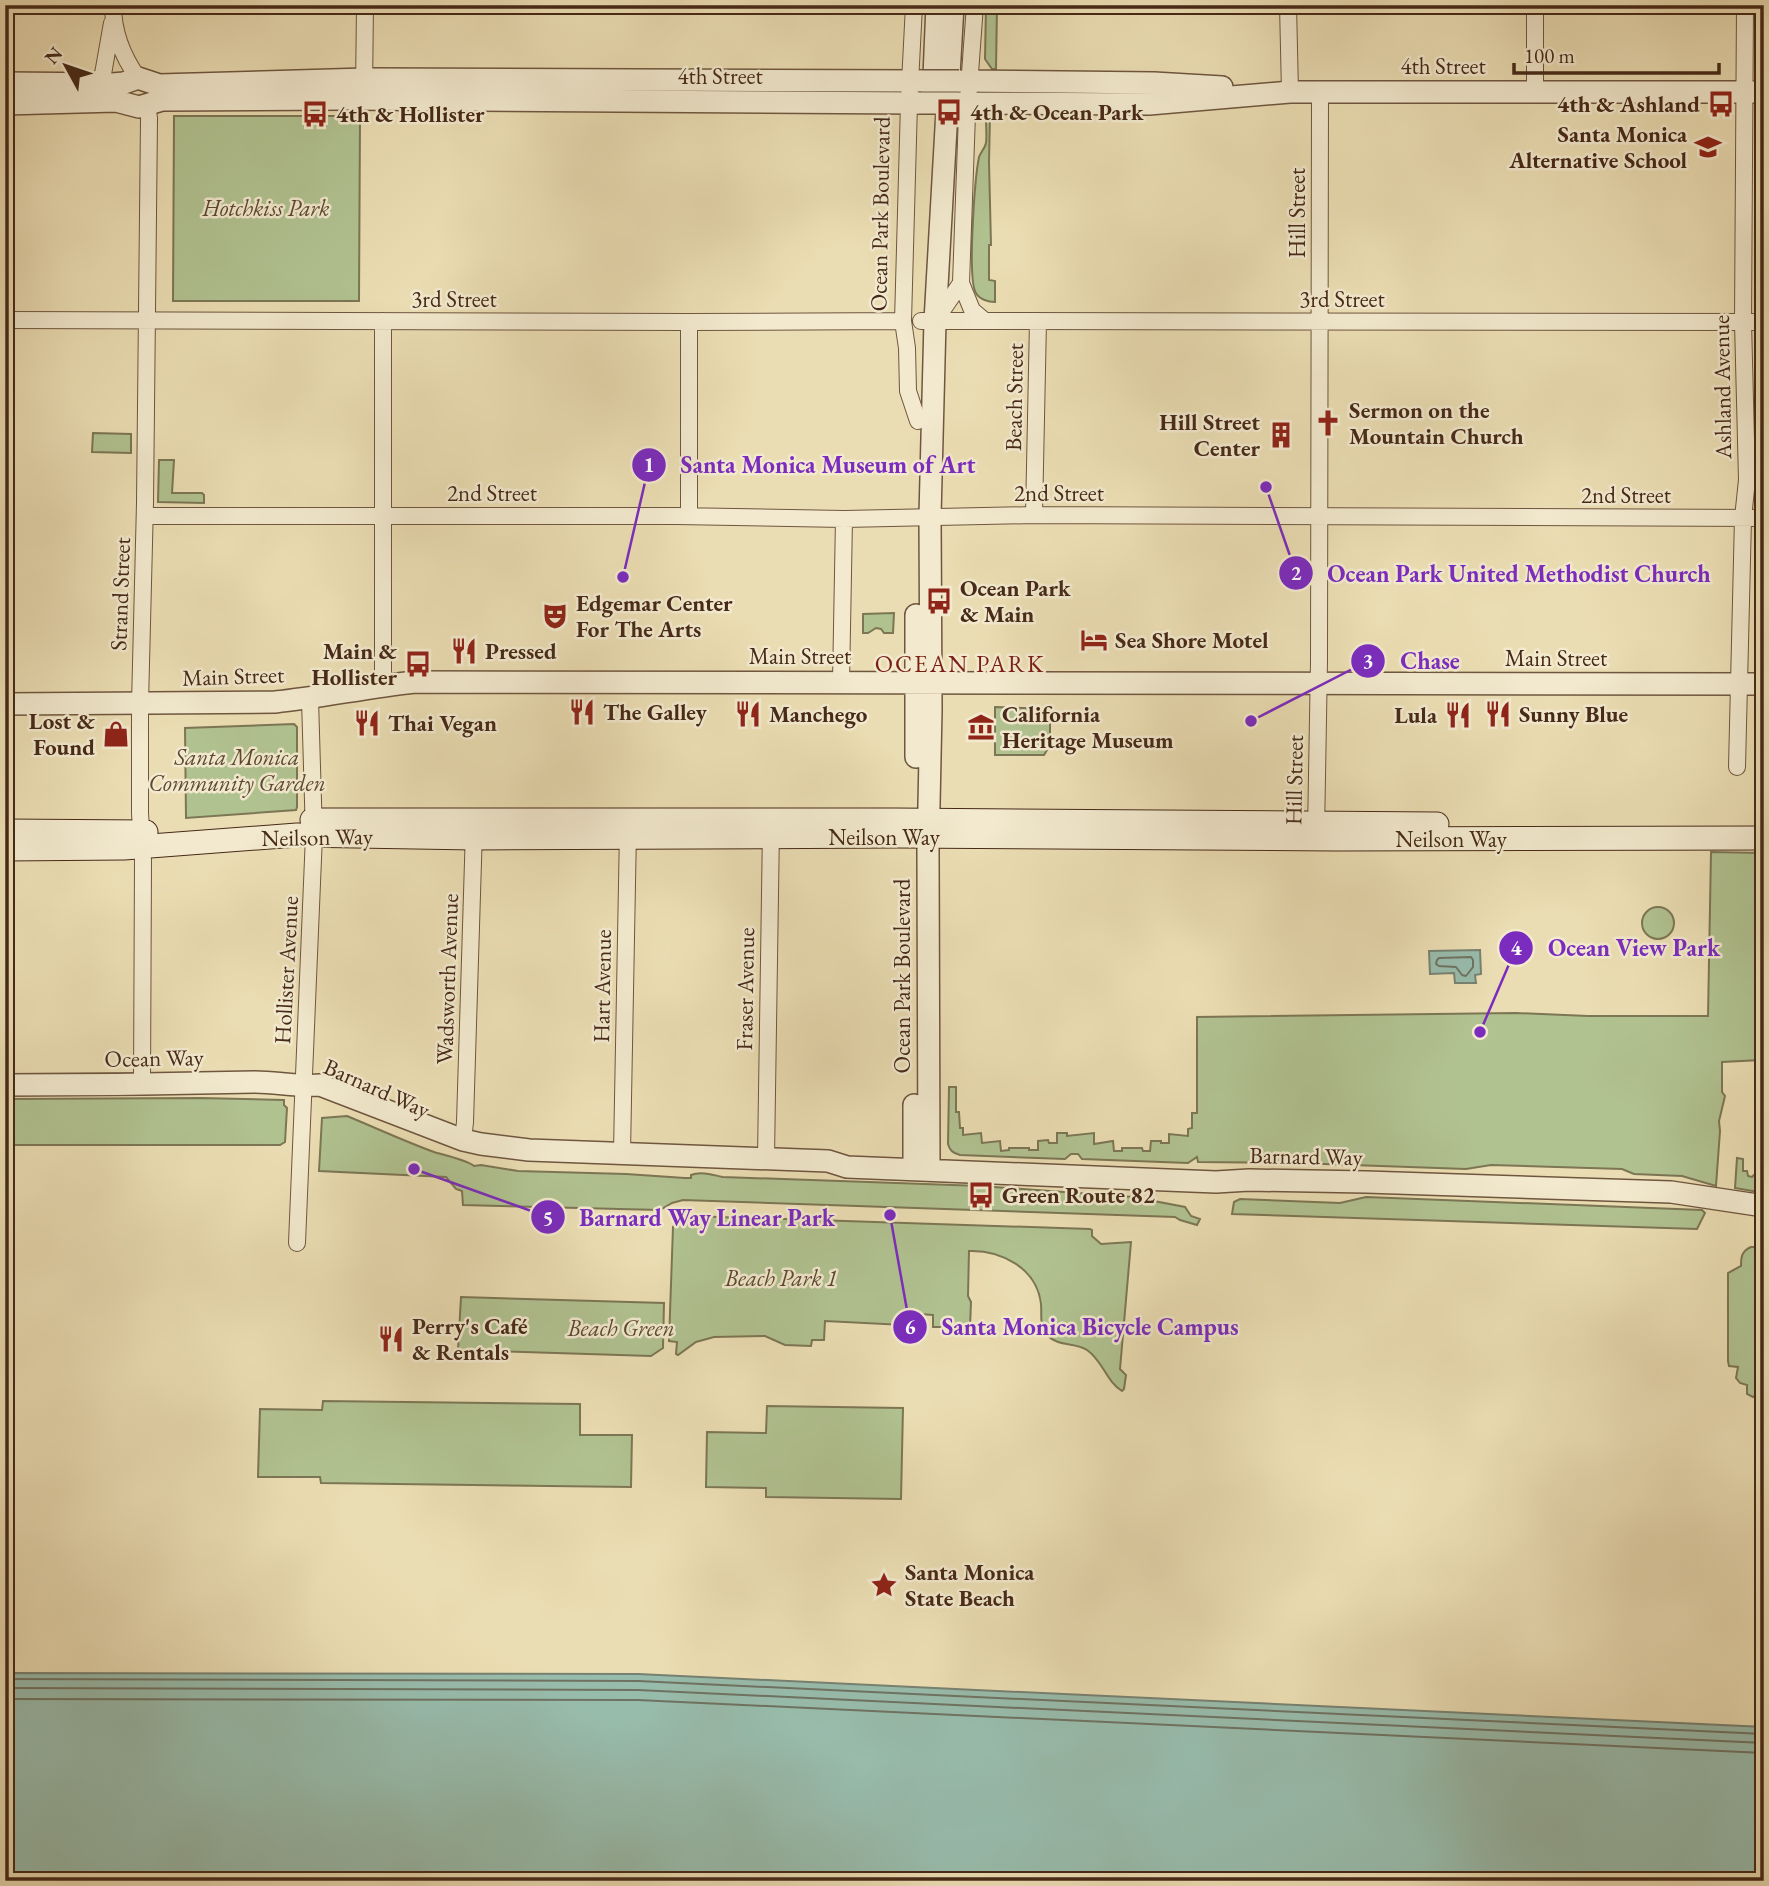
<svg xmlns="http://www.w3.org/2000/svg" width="1769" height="1886" viewBox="0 0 1769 1886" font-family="'EB Garamond',serif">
<rect width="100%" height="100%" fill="#ebddb3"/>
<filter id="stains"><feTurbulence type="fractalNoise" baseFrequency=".00286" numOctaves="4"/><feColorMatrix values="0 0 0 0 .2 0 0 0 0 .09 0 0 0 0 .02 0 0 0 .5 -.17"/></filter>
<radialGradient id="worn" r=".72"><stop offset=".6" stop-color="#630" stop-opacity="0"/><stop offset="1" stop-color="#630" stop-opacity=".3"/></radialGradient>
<path fill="#b1c291" stroke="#7c7654" stroke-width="2" d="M 986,5 L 997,5 L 996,69 L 992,69 L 985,59 Z
M 990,115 L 989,162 L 991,245 L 989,245 L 989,280 L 995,281 L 995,302 C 988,302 979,299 976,293 C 967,279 975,177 979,157 C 981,152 985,148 986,143 C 987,136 986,127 986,121 Z
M 174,116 L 360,116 L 359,301 L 173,301 Z
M 93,433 L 131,434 L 131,453 L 92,452 Z
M 159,460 L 174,460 L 172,493 L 202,493 L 204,495 L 204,503 L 158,502 Z
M 894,613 L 893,633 L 884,633 L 881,629 L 876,628 L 868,633 L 863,633 L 863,614 Z
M 995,707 L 1050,709 L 1050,745 L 1044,755 L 995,755 Z
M 294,724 L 297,727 L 297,807 L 296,810 L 186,818 L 185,728 Z
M 1711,852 L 1764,853 L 1764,1050 L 1761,1060 L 1722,1062 L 1722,1092 L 1725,1096 L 1719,1121 L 1720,1131 L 1716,1186 L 1682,1176 L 1634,1174 L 1622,1169 L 1491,1165 L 1466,1169 L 1295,1163 L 1198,1162 L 1197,1157 L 1188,1163 L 1082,1159 L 1078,1154 L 1071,1154 L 1065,1159 L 960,1155 C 953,1153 950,1151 948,1144 L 949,1087 L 956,1087 L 956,1112 L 959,1112 L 960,1128 L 963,1128 L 963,1135 L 981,1133 L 982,1143 L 1000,1141 L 1001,1151 L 1009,1150 L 1009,1148 L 1029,1148 L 1029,1150 L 1038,1150 L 1038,1141 L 1048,1140 L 1049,1143 L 1057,1143 L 1057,1133 L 1067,1133 L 1067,1136 L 1094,1133 L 1094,1144 L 1113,1141 L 1114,1151 L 1122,1151 L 1122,1148 L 1142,1148 L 1143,1151 L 1150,1151 L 1151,1141 L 1161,1141 L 1161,1143 L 1169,1143 L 1169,1134 L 1188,1136 L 1188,1129 L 1192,1128 L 1192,1113 L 1197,1113 L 1197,1017 L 1516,1013 L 1588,1016 L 1708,1016 Z
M1642 923a16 16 0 1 1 32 0a16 16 0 1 1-32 0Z
M 200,1098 L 284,1100 L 284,1105 L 287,1108 L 285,1142 L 280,1145 L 5,1145 L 5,1099 Z
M 347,1116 C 376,1128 404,1141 434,1152 C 444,1155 467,1160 474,1166 L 481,1165 L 518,1171 L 626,1174 L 685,1178 L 691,1178 L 691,1175 C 701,1171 713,1175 723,1177 L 981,1186 L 1133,1197 L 1185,1207 L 1191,1216 L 1200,1219 L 1197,1225 L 1180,1220 L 1175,1217 L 683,1200 L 672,1203 L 660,1210 L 463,1205 L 462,1191 L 456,1189 L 446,1177 L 319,1171 L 322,1118 Z
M 1737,1158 L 1743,1159 L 1743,1171 L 1747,1171 L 1748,1176 L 1752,1177 L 1755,1174 L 1755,1177 L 1759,1177 L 1760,1183 L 1764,1185 L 1764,1193 L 1735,1188 Z
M 1366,1197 L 1702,1210 L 1705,1213 L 1697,1229 L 1232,1214 L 1234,1202 L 1240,1199 L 1340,1203 Z
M 689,1216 L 1090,1229 L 1092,1230 L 1092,1236 L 1101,1244 L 1131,1242 L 1120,1369 L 1126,1375 L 1124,1389 L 1122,1391 C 1106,1381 1103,1361 1087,1350 C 1075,1342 1058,1347 1047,1335 C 1039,1326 1042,1315 1041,1304 C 1037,1268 1001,1250 969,1251 L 968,1296 L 971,1302 L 970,1327 L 933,1327 L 933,1315 L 906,1313 L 904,1325 L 825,1321 L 824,1340 L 812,1340 L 811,1346 L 785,1345 L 765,1336 L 714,1337 L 696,1342 L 678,1355 L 676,1354 L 677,1342 L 669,1341 L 673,1227 L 678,1221 L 688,1222 Z
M 1751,1247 L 1757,1247 L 1764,1253 L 1764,1266 L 1757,1279 L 1764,1292 L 1764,1383 L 1758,1394 L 1753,1397 L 1747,1394 L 1747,1385 L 1740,1383 L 1736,1378 L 1738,1367 L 1729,1366 L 1728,1361 L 1728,1273 L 1741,1266 C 1741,1256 1742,1251 1751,1247 Z
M 461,1297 L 664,1303 L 663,1348 L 651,1356 L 458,1350 Z
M 323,1401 L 580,1404 L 580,1435 L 632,1435 L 631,1487 L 321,1483 L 320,1477 L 258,1477 L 260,1409 L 322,1410 Z
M 767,1406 L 903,1408 L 901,1499 L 766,1497 L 766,1488 L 706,1487 L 707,1432 L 766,1433 Z"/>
<path fill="#98bcac" stroke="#778171" stroke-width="2" d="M 1480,950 L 1481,974 L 1475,975 L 1476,983 L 1455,983 L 1454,973 L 1430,974 L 1429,951 Z
M 5,1673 L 638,1674 L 1764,1727 L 1764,1881 L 5,1881 Z"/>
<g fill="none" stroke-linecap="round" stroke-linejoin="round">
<path stroke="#6f7262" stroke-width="2" d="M 1471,957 L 1473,960 L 1473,967 L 1466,976 L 1462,975 L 1456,967 L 1439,966 L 1436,964 L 1437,960 L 1439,958 Z
M 5,1679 L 638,1681 L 1764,1734
M 5,1688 L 638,1690 L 1764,1743
M 5,1699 L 638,1700 L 1764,1753"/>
<g stroke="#6f563f" stroke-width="18">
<path id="minor" d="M 113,5 C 113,31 123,57 138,78
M 914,5 L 909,103 L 903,321 L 907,348 L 908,391 L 918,421
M 975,5 L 967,114 L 961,283 L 972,310 L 985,321
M 1288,5 L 1290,92
M 1535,5 L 1535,92
M 90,84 L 98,80 L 103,74 L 112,23
M 364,90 L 365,5
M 5,320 L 689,322 L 903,321
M 921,321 L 1764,322
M 935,321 L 961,283
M 1034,515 L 1038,321
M 145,516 L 676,516 L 844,519 L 1034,515 L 1764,518
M 689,516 L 689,322
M 841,682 L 844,519
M 383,685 L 383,321
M 1737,767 L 1743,518 L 1747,480 L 1743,322 L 1745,5
M 1316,833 L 1319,661 L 1320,92
M 142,1085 L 143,861 L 140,813 L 140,704 L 145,503 L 149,118 L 147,105
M 463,1140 L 465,1122 L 474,829
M 622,1153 L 628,830
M 766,1158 L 771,828
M 297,1243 L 314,835 L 310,699"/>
</g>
<g stroke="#6f563f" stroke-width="24">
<path id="tertiary" d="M 959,81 L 1154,83 L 1222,87
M 5,83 L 112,84 L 124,83 L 138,78 L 159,85 L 365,79 L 922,81
M 933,100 L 937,5
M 958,103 L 1149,104 L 1290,92 L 1764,92
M 5,104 L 116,101 L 139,107 L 162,100 L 347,99 L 919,103
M 916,615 L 916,757
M 5,704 L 275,702 C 322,697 368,687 415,682 L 1764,684
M 5,1085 C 88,1085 172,1084 255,1082 C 277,1082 298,1087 320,1085 L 463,1140 L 481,1144 L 529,1150 L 828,1161 L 847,1167 L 1216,1182 L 1249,1180 L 1366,1182 L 1671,1192 L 1764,1206
M 914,1169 L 914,1105
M 929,1169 L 928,851 L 931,710 L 930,516 L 935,321 L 953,5"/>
</g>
<g stroke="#462918" stroke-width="25">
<path id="secondary" d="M 312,820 L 895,820 L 1437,824
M 5,831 L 146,832
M 5,849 L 124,848 L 297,835 L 474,838 L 897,836 L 1336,839 L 1764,838"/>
</g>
<use href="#minor" stroke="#f2e9ce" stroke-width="16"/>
<use href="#tertiary" stroke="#f2e9ce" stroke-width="21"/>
<use href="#secondary" stroke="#f2e9ce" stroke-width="23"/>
<g stroke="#6f563f" stroke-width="24" stroke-linecap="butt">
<path id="tertiary-bridge" d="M 922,81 L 959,81
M 919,103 L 958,103"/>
</g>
<use href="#tertiary-bridge" stroke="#f2e9ce" stroke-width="21"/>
</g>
<defs>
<g id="bus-bare" transform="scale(2.1)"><path d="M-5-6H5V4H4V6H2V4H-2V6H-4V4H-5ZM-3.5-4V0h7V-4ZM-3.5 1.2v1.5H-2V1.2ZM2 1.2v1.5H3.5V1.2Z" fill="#8f2418" stroke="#f2e9ce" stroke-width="2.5" paint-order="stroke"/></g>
<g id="school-bare" transform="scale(2.1)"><path d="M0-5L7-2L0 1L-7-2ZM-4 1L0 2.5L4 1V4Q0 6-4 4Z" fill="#8f2418" stroke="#f2e9ce" stroke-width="2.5" paint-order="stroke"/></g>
<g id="church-bare" transform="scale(2.1)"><path d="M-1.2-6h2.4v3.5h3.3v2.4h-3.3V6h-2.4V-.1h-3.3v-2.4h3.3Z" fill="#8f2418" stroke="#f2e9ce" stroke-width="2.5" paint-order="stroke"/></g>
<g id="building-bare" transform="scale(2.1)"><path d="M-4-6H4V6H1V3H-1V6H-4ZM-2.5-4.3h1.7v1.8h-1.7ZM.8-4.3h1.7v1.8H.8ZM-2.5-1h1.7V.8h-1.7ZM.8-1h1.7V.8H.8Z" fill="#8f2418" stroke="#f2e9ce" stroke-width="2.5" paint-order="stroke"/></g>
<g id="theatre-bare" transform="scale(2.1)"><path d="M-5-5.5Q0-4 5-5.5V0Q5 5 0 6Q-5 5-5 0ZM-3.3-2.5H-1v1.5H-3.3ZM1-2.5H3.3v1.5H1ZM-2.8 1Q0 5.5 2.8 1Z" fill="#8f2418" stroke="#f2e9ce" stroke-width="2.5" paint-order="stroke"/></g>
<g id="hotel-bare" transform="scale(2.1)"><path d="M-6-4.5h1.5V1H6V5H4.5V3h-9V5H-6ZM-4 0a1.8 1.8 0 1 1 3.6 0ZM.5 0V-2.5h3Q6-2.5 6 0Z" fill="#8f2418" stroke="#f2e9ce" stroke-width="2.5" paint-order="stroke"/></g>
<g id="restaurant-bare" transform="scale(2.1)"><path d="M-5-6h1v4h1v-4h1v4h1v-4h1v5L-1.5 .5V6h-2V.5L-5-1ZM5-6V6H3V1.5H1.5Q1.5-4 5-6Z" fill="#8f2418" stroke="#f2e9ce" stroke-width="2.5" paint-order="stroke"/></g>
<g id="museum-bare" transform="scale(2.1)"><path d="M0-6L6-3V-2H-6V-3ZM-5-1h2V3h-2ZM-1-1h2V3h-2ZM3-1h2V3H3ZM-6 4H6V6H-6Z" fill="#8f2418" stroke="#f2e9ce" stroke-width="2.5" paint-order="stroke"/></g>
<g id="shop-bare" transform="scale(2.1)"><path d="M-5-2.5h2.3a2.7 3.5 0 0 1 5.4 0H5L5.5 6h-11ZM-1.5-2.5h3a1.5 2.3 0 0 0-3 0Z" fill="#8f2418" stroke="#f2e9ce" stroke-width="2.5" paint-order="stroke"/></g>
<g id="sight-bare" transform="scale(2.1)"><path d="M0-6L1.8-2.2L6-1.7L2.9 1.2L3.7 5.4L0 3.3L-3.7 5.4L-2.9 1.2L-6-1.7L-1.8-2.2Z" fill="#8f2418" stroke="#f2e9ce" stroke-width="2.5" paint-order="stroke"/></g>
</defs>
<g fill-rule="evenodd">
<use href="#bus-bare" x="1721" y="104"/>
<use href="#bus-bare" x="949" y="112"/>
<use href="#bus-bare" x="315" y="114"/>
<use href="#school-bare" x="1708" y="147"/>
<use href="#church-bare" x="1328" y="423"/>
<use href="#building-bare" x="1281" y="435"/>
<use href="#bus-bare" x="939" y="601"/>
<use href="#theatre-bare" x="555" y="616"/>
<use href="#hotel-bare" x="1094" y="640"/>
<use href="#restaurant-bare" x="464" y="651"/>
<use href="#bus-bare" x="418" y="664"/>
<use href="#restaurant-bare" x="582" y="712"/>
<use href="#restaurant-bare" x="748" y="714"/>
<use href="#restaurant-bare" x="1498" y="714"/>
<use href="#restaurant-bare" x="1458" y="715"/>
<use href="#restaurant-bare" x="367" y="723"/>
<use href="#museum-bare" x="981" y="727"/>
<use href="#shop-bare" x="116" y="734"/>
<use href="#bus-bare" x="981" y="1195"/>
<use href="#restaurant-bare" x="391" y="1339"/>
<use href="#sight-bare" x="884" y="1585"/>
</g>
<g text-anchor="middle" stroke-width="5" stroke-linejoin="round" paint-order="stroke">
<g font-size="23" fill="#462918" stroke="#f2e9ce">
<text x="1443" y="74">4th Street</text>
<text x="720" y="84">4th Street</text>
<text transform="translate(1297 213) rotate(-90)" y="8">Hill Street</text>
<text transform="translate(880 214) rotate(-89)" y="8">Ocean Park Boulevard</text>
<text x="454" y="307">3rd Street</text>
<text x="1342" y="307">3rd Street</text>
<text transform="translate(1722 387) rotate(-91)" y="8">Ashland Avenue</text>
<text transform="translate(1014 397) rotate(-89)" y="8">Beach Street</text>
<text x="492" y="501">2nd Street</text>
<text x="1059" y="501">2nd Street</text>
<text x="1626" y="503">2nd Street</text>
<text transform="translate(120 594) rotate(-88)" y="8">Strand Street</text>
<text x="800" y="664">Main Street</text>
<text x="1556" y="666">Main Street</text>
<text transform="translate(233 676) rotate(-2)" y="8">Main Street</text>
<text transform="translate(1294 780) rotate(-89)" y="8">Hill Street</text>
<text transform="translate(317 837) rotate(-1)" y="8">Neilson Way</text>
<text x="884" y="845">Neilson Way</text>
<text x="1451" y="847">Neilson Way</text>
<text transform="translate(286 970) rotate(-87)" y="8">Hollister Avenue</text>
<text transform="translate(902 976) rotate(-90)" y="8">Ocean Park Boulevard</text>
<text transform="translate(447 979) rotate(-88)" y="8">Wadsworth Avenue</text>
<text transform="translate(602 986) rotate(-89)" y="8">Hart Avenue</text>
<text transform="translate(745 989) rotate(-89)" y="8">Fraser Avenue</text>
<text transform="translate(154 1058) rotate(-1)" y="8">Ocean Way</text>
<text transform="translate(377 1088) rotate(24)" y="8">Barnard Way</text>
<text transform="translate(1306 1156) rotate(1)" y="8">Barnard Way</text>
</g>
<g font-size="23" font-weight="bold" fill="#462918" stroke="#f2e9ce" text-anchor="start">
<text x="1700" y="112" text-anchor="end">4th &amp; Ashland</text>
<text x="970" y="120">4th &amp; Ocean Park</text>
<text x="336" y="122">4th &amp; Hollister</text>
<text x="1687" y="142" text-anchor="end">Santa Monica<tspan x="1687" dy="26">Alternative School</tspan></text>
<text x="1349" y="418">Sermon on the<tspan x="1349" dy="26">Mountain Church</tspan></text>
<text x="1260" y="430" text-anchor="end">Hill Street<tspan x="1260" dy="26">Center</tspan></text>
<text x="960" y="596">Ocean Park<tspan x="960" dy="26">&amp; Main</tspan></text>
<text x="576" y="611">Edgemar Center<tspan x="576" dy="26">For The Arts</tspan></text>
<text x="1115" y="648">Sea Shore Motel</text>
<text x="397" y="659" text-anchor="end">Main &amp;<tspan x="397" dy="26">Hollister</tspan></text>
<text x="485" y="659">Pressed</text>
<text x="603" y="720">The Galley</text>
<text x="769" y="722">Manchego</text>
<text x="1002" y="722">California<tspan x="1002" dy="26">Heritage Museum</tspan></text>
<text x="1519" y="722">Sunny Blue</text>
<text x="1437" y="723" text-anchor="end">Lula</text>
<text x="95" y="729" text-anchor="end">Lost &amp;<tspan x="95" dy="26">Found</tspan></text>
<text x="388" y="731">Thai Vegan</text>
<text x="1002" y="1203">Green Route 82</text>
<text x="412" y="1334">Perry's Café<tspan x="412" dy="26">&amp; Rentals</tspan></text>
<text x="905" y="1580">Santa Monica<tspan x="905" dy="26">State Beach</tspan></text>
</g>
<g font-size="23" font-style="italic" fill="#5b4830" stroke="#f2e9ce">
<text x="266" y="216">Hotchkiss Park</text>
<text x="237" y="765">Santa Monica<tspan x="237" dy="26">Community Garden</tspan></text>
<text x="781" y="1286">Beach Park 1</text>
<text x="621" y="1336">Beach Green</text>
</g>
<g font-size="24" letter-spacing="2" fill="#7a1f14" stroke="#f2e9ce">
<text x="960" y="672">OCEAN PARK</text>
</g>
</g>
<path fill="none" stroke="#7b2cbf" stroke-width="2.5" d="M623 577L649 465M1266 487L1296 573M1251 721L1368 661M1480 1032L1516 948M414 1169L548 1217M890 1215L910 1327"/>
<g fill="#7b2cbf" stroke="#f2e9ce" stroke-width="2.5">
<circle cx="623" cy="577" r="7"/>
<circle cx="1266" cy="487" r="7"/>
<circle cx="1251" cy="721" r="7"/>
<circle cx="1480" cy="1032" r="7"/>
<circle cx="414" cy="1169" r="7"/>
<circle cx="890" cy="1215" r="7"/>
<circle cx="649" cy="465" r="18"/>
<circle cx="1296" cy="573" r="18"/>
<circle cx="1368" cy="661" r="18"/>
<circle cx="1516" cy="948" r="18"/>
<circle cx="548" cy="1217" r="18"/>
<circle cx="910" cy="1327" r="18"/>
</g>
<g font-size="21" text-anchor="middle" font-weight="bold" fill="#fff">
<text x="649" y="472">1</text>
<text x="1296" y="580">2</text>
<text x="1368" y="668">3</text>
<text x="1516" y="955">4</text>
<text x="548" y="1225">5</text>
<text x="910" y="1334">6</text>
</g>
<g font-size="24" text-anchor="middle" font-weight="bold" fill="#7b2cbf" stroke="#f2e9ce" stroke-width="5" stroke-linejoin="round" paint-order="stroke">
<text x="828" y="473">Santa Monica Museum of Art</text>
<text x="1519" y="582">Ocean Park United Methodist Church</text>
<text x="1430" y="669">Chase</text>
<text x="1634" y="956">Ocean View Park</text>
<text x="707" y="1226">Barnard Way Linear Park</text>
<text x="1090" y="1335">Santa Monica Bicycle Campus</text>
</g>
<rect width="1769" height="1886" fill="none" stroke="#ebddb3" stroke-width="28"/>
<rect x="7" y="7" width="1755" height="1872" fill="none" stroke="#462918" stroke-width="3.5"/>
<rect x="14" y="14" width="1741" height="1858" fill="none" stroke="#462918" stroke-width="2"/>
<g transform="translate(66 66) rotate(310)" stroke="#f2e9ce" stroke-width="5" paint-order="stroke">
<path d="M0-5L12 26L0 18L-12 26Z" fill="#462918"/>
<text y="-10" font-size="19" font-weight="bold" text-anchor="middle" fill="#462918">N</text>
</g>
<path d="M1514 63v10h205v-10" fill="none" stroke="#462918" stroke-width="3.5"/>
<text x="1524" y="63" font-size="21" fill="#462918" stroke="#f2e9ce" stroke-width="5" paint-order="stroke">100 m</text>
<rect width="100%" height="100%" filter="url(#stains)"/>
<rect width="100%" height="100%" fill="url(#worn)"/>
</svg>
